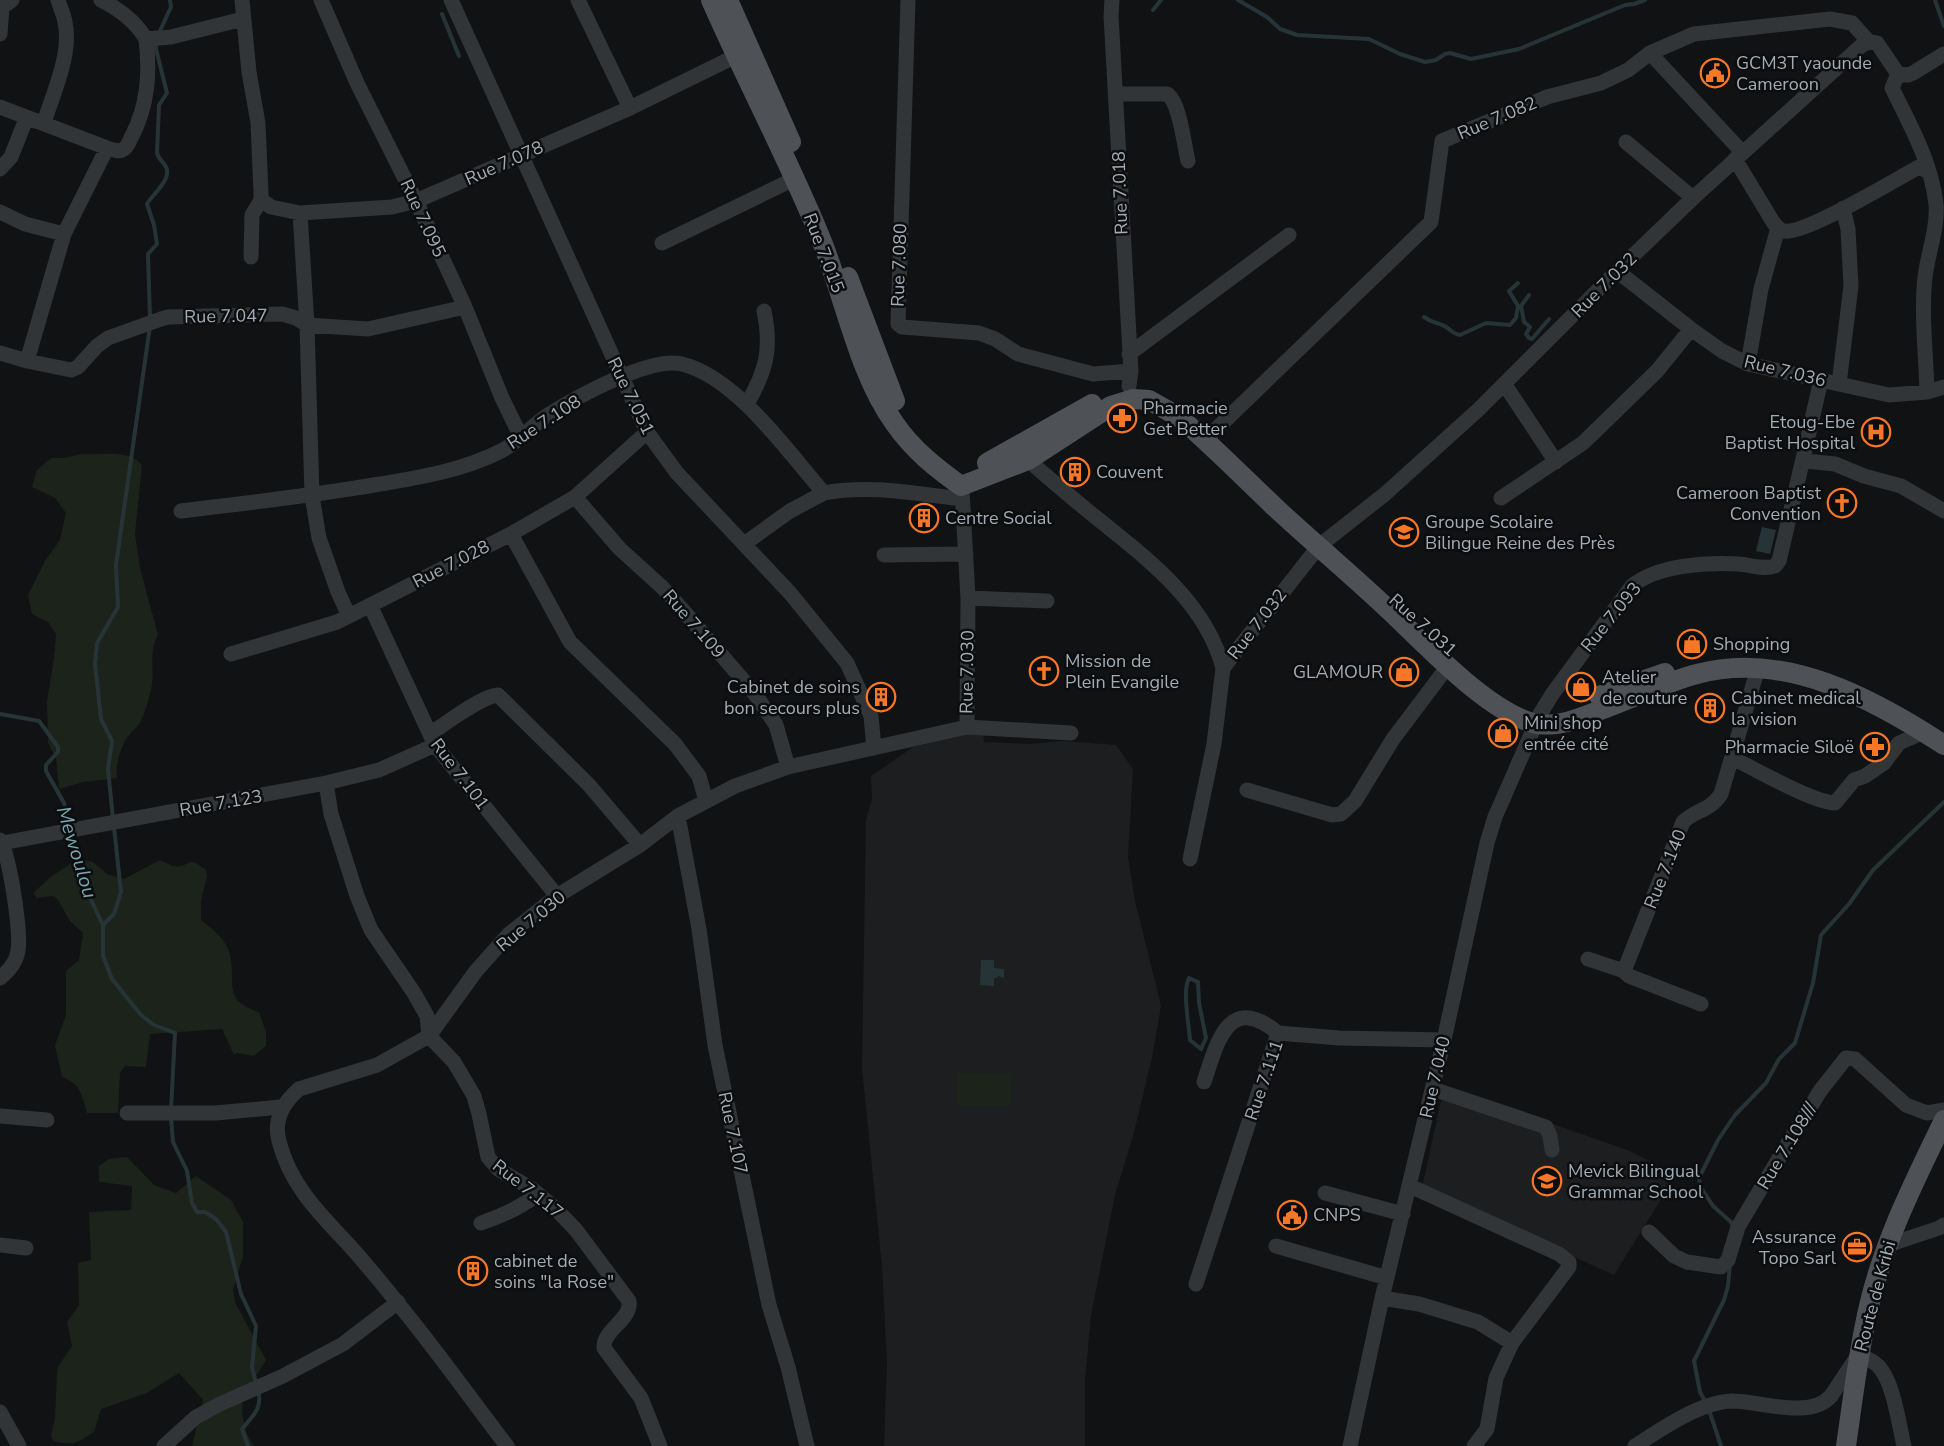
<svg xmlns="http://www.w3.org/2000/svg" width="1944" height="1446" viewBox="0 0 1944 1446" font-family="'Nunito Sans',sans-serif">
<rect width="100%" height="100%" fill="#111213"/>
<path fill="#1d1e20" d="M 983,730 L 984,742 L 1029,744 L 1063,741 L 1116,745 L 1133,769 L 1128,857 L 1135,901 L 1161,1006 L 1152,1058 L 1133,1136 L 1115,1195 L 1091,1315 L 1085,1381 L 1085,1446 L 884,1446 L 887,1361 L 882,1266 L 862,1068 L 866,820 L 872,799 L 871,776 L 913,747 Z
M 1442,1096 L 1505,1107 L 1630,1151 L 1676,1175 L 1614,1275 L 1422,1188 Z"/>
<path fill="#1c231b" d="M 81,454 C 101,456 127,448 142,465 L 135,534 L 140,568 L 158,635 C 149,650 154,668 152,685 C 150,695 147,706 143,716 C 141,725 135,728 130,734 C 121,744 115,765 117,778 L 83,782 L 59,789 L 56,758 L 48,743 L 47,701 L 54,659 L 56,634 L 48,622 L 32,614 L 28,595 L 45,561 L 60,540 L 66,513 L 55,498 L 32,487 L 37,470 L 51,458 L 64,458 Z
M 79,858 L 93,862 L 107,874 L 124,879 L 160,860 C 173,866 176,870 190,862 L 196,863 L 206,870 L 207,876 L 201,901 L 201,920 C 211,928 224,937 229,951 C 238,982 220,999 259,1012 L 266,1032 L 266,1046 L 254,1056 L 237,1053 L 234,1055 L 222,1029 L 150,1034 L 146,1067 L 125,1066 L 120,1073 L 118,1113 L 87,1113 C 82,1095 81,1084 62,1077 L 55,1045 L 66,1015 L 66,971 L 79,960 L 83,933 L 70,921 L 58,900 L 53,896 L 36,898 L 34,892 L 52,876 Z
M 957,1073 L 1012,1074 L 1011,1106 L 957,1106 Z
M 127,1157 L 154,1185 L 176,1193 L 196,1176 L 231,1200 L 243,1222 L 243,1256 L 233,1290 L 235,1302 L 266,1360 C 259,1372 249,1384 244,1397 C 239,1410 245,1435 254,1446 L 192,1446 L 203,1400 L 179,1373 L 147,1393 L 101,1409 L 94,1432 C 77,1443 73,1446 53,1441 L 51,1436 L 55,1418 L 57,1373 L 58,1367 L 72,1346 L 67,1322 L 79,1305 L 78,1263 L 91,1260 L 89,1212 L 131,1210 L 132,1186 L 99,1182 L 99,1166 L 109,1159 Z"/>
<path fill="#273437" d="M 1762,527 L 1776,530 L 1770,554 L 1756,551 Z
M 981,960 L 994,960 L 994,968 L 1004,969 L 1004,978 L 998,976 L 997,978 L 994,978 L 994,986 L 980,985 Z"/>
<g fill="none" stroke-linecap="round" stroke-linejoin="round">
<path stroke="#273437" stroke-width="4" d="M 1238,0 L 1267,17 L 1280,29 L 1297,35 L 1369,39 L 1400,54 L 1425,62 L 1436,60 L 1445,54 L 1450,53 L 1471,59 L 1519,49 L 1625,5 L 1634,4 L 1645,0
M 1935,0 L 1944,26
M 1153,10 L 1161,0
M 442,14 L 459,56
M 159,33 L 171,7 L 170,0
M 1529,295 L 1521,306 L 1524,322 L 1530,327 L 1526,334 L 1529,338 L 1532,339 L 1549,319
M 1424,317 C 1434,324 1434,321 1442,325 C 1449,327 1452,334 1460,335 L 1486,323 L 1510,325 L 1516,318 L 1518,306 L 1509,291 L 1518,283
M 150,318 L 148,254 L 157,244 L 154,225 L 147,204 C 152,195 169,182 167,170 C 166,163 159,161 157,153 L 159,105 L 167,93 L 156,49 L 156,42
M 0,714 L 39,721 L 58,747 L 58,752 L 46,765 L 46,771 L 64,803 L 70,826
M 113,819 L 108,769 L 112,741 L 101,719 L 95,664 L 97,643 L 118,607 L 116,565 L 150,326
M 114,827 L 121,892 L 114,914 L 103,925 L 103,956 L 112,979 L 141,1015 L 154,1025 L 175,1033 L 171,1110
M 72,833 L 90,898 L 103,925
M 1189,978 L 1198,982 L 1199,1003 L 1206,1038 L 1201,1049 L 1190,1040 C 1189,1024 1182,991 1189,978 Z
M 171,1118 L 173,1142 L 187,1171 L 192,1203 L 197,1212 L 205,1212 L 216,1219 L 226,1232 L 241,1294 L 256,1326 L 252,1367 L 256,1383
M 1733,1227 L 1731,1222 L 1713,1206 L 1700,1186 L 1699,1178 L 1718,1140 L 1735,1115 L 1766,1083 L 1779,1059 L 1795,1043 L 1813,983 L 1821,935 L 1849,904 L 1873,870 L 1944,802
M 1706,1403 L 1700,1392 L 1694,1361 L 1724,1300 L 1728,1286 L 1730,1264
M 1709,1410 L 1721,1446
M 248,1446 L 242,1429 C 253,1416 263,1408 258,1390"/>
<path stroke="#323538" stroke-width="15" d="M 101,0 C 119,9 136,22 146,39 L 171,37 L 243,19
M 242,0 L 249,72 L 258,123 L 261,193 L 261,200 L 252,215 L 251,257
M 321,0 L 357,83 L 416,201 L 465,307 L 502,398 L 521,437
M 451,0 L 647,432 L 677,473 L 790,593 L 847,663 L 871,716 L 874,748
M 578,0 L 630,108
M 908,0 L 898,324 L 902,327 L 979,333 L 995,339 L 1018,354 L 1093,374 L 1131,371
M 1112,0 L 1111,16 L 1131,371 L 1129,386
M 0,34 L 2,7 L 12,0
M 1650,53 L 1694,34 L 1830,19 L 1852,23 L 1869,42
M 1898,74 L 1908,75 L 1913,73 L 1944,54
M 1116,94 L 1167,94 C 1180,102 1184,145 1188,161
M 0,107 L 107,148 C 113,150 120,153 125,148 C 128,146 130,139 132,136 C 148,105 150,73 146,39
M 1626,142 L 1693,198
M 1735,159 L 1773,222 C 1776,226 1779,230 1784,231 C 1805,235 1896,179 1919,167 L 1929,172
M 0,169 L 11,157 L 26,119 L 44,123 C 53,93 72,54 65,22 C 64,15 60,7 58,0
M 261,200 L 271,207 L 300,213 L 392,207 L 416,201 L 630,108 L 736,56
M 0,212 L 25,224 L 64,234 L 27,361
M 300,213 L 307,325 L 312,496 L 319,538 L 338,592 L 349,616
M 64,234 L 107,148
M 662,243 L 794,179
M 1617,271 L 1691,329 L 1722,351 L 1748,364 L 1889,395 L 1927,392 L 1944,387
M 0,353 L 27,361 L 71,370 L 78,367 L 97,346 L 108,338 L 161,319 L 168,317 L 282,314 L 296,318 L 307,325 L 368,329 L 465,307
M 1129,354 L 1289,235
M 1748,364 L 1761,289 L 1778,228
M 1839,384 L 1851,286 L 1848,229 L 1843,208
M 1505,385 L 1556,462
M 747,404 C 766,371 772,349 764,311
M 1211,434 L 1431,222 L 1442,141 L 1547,97 L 1601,83 L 1628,70 L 1650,53 L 1742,152
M 1028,460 C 1051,480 1074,500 1098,519 C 1149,560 1206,603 1223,668
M 1802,463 L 1821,380
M 962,490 L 968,598 L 967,727
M 575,497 L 620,549 L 662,587 L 681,608 L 755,694 L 776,725 L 788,767
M 1501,498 L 1583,443 L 1657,371 L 1691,329
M 181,511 C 246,503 310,496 374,485 C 417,478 462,471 501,451 C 519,442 531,426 548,415 C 575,398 650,356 682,364 C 736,377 788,452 824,493 C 869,484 917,494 962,499
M 511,534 L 570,642 L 675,744 L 699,776 L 706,801
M 744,544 L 790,511 L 824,493
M 884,555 L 966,554
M 968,598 L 1047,601
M 370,605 L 435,745 L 557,896
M 231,654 L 337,622 L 511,534 L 575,497 L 647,432
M 430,734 C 446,723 480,697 498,695 L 589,785 L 640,845
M 1732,758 C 1756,769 1811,802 1835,803 L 1854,780 L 1865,776 L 1884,763 L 1899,743 L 1924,732
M 326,783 L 331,814 L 357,896 L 371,930 L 414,993 L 427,1016 L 429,1036 L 454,1062 L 474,1096 L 479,1114 L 488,1157 L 498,1169 L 532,1189 L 554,1207 L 576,1230 L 629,1301 C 632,1320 603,1329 604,1348 L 641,1398 L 660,1446
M 1247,790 L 1332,815 L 1341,814 L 1355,801 L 1393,739 L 1448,666
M 678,816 L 699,929 L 715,1045 L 769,1305 L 788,1367 L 807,1446
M 0,840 C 10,857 21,931 18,951 C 16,963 9,971 0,978
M 2,843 L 326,783 L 379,770 L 435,745
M 1190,859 L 1214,744 L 1223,668 L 1319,546 L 1385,494 L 1478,410 L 1617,271 L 1693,198 L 1862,45 L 1869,42 L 1877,43 L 1898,74 L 1892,88 C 1910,125 1931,161 1936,204 C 1938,227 1928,253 1925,277 C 1921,314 1926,354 1927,392
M 1588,959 L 1624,971
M 1701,1004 L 1629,976 L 1624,971 L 1683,822 C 1696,809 1709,812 1721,794 L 1758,668
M 1204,1082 C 1217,1043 1228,992 1278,1033
M 1433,1089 L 1546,1127 L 1550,1136 L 1552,1150
M 127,1113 L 216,1113 L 280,1107 L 282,1109
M 0,1116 L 47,1120
M 1410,1186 L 1559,1254 L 1569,1262 L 1569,1267 L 1512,1343
M 1325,1193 L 1403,1214
M 481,1223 C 502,1216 520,1208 538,1194
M 1649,1232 L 1674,1256 L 1687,1262 L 1721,1267 L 1728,1260 L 1738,1227 L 1787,1145 L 1820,1091 L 1846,1058 L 1855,1059 L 1906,1105 L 1927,1113 L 1944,1110
M 0,1245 L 26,1248
M 1888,1245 L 1939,1228 L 1944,1225
M 1276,1246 L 1387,1278
M 1196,1284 L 1278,1033 L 1339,1038 L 1444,1040
M 1382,1298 L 1419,1304 L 1478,1322 L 1512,1343 L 1496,1378 L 1487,1429 L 1474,1446
M 0,1412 L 19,1446
M 164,1446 L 196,1417 L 220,1404 L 283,1376 L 343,1344 L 398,1302
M 507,1446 C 470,1398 435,1348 396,1301 C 381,1282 365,1263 349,1245 C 319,1213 290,1185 279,1141 C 273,1120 284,1102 299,1089 L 377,1065 L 429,1036 L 476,971 L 509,934 L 557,896 L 640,845 L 678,816 L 735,786 L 788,767 L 967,727 L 1071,733
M 1350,1446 L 1382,1298 L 1444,1040 L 1487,843 L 1495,817 L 1540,714 L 1553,693 L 1632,586 C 1657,565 1707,562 1739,564 C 1751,565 1763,570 1775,566 L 1779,561 L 1802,463 L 1806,461 L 1835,464 L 1864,476 L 1901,486 L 1944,511
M 1635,1446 C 1661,1429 1700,1402 1732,1401 C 1759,1401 1810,1420 1831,1396 L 1859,1354 C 1864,1357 1871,1360 1876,1364 C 1893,1377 1899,1425 1904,1446"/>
<path stroke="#4e5257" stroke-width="20" d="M 711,0 C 746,80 788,158 821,239 C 845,298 858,373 895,424 C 913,450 936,468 961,486 L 1028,460 L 1111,406 L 1133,399 L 1149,400 L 1179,417 C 1214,447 1246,480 1279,511 C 1316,545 1354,577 1391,612 C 1426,645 1487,711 1533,723 C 1560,730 1591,713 1616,704 C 1643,694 1670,681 1697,674 C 1784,650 1874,699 1944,745
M 728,0 L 791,142
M 848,277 L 895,401
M 987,463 L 1092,404
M 1599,696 L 1665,673
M 1846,1446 C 1853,1399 1858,1352 1869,1306 C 1884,1241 1915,1180 1944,1120"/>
</g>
<defs>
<g id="civic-ring" transform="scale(1.5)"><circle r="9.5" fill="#0c0d0e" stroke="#f57727" stroke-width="1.5"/><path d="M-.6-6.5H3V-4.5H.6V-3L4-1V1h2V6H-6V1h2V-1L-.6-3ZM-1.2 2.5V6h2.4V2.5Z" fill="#f57727"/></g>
<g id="pharmacy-ring" transform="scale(1.5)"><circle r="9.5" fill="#0c0d0e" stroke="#f57727" stroke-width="1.5"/><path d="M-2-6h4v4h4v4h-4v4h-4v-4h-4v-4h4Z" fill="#f57727"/></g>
<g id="hospital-ring" transform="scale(1.5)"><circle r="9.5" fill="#0c0d0e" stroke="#f57727" stroke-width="1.5"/><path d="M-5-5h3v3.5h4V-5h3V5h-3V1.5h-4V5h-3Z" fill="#f57727"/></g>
<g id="building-ring" transform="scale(1.5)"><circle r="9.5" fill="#0c0d0e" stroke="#f57727" stroke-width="1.5"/><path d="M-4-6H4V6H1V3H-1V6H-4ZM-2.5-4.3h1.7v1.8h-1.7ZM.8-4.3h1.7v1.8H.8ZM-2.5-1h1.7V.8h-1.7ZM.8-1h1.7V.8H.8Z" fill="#f57727"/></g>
<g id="church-ring" transform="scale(1.5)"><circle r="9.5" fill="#0c0d0e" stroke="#f57727" stroke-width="1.5"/><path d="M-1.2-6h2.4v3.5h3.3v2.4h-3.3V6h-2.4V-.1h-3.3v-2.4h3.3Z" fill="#f57727"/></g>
<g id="school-ring" transform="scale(1.5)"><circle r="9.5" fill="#0c0d0e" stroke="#f57727" stroke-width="1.5"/><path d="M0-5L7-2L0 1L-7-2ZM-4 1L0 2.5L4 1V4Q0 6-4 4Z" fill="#f57727"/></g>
<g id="shop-ring" transform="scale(1.5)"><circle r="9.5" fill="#0c0d0e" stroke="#f57727" stroke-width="1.5"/><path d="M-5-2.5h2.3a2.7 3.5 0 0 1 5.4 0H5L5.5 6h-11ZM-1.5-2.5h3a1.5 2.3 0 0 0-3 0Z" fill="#f57727"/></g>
<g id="office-ring" transform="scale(1.5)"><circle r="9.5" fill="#0c0d0e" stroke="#f57727" stroke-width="1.5"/><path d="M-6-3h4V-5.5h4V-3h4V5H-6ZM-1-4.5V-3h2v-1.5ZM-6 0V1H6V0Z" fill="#f57727"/></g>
</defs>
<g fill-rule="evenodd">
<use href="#civic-ring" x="1715" y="73"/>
<use href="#pharmacy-ring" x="1122" y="418"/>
<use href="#hospital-ring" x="1876" y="432"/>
<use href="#building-ring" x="1075" y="472"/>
<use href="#church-ring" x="1842" y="503"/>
<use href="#building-ring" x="924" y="518"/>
<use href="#school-ring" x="1404" y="532"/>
<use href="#shop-ring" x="1692" y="644"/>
<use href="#church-ring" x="1044" y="671"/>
<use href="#shop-ring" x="1404" y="672"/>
<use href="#shop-ring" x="1581" y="687"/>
<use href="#building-ring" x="881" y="697"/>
<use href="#building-ring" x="1710" y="708"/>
<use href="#shop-ring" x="1503" y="733"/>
<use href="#pharmacy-ring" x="1875" y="747"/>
<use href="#school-ring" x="1547" y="1181"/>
<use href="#civic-ring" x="1292" y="1215"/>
<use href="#office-ring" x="1857" y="1247"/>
<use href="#building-ring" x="473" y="1271"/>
</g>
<g text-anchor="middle" stroke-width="5" stroke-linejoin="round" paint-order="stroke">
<g font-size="18" fill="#a2acb4" stroke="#0c0d0e" text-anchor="start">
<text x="1736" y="69">GCM3T yaounde<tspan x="1736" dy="21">Cameroon</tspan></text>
<text x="1143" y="414">Pharmacie<tspan x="1143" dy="21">Get Better</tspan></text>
<text x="1855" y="428" text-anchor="end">Etoug-Ebe<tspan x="1855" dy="21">Baptist Hospital</tspan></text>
<text x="1096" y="478">Couvent</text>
<text x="1821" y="499" text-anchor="end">Cameroon Baptist<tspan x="1821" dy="21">Convention</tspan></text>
<text x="945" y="524">Centre Social</text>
<text x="1425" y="528">Groupe Scolaire<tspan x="1425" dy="21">Bilingue Reine des Près</tspan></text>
<text x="1713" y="650">Shopping</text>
<text x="1065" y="667">Mission de<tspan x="1065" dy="21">Plein Evangile</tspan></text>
<text x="1383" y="678" text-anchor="end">GLAMOUR</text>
<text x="1602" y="683">Atelier<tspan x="1602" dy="21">de couture</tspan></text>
<text x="860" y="693" text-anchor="end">Cabinet de soins<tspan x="860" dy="21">bon secours plus</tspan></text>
<text x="1731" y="704">Cabinet medical<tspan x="1731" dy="21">la vision</tspan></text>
<text x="1524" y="729">Mini shop<tspan x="1524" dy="21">entrée cité</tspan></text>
<text x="1854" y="753" text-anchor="end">Pharmacie Siloë</text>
<text x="1568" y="1177">Mevick Bilingual<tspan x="1568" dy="21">Grammar School</tspan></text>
<text x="1313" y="1221">CNPS</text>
<text x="1836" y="1243" text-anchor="end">Assurance<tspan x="1836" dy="21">Topo Sarl</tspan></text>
<text x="494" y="1267">cabinet de<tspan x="494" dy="21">soins "la Rose"</tspan></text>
</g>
<g font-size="18" fill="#a2acb4" stroke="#0c0d0e">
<text transform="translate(1497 118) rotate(-23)" y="6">Rue 7.082</text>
<text transform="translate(504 163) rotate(-24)" y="6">Rue 7.078</text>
<text transform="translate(1120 193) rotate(-92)" y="6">Rue 7.018</text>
<text transform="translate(423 218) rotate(65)" y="6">Rue 7.095</text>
<text transform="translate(824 253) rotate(69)" y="6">Rue 7.015</text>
<text transform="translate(899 265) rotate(-88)" y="6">Rue 7.080</text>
<text transform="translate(1604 285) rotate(-45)" y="6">Rue 7.032</text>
<text transform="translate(226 316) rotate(-1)" y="6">Rue 7.047</text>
<text transform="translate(1785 371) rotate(14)" y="6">Rue 7.036</text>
<text transform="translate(631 396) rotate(64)" y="6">Rue 7.051</text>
<text transform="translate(544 422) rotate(-33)" y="6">Rue 7.108</text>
<text transform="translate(451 564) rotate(-27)" y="6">Rue 7.028</text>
<text transform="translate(1611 617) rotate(-51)" y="6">Rue 7.093</text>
<text transform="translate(694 624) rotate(49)" y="6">Rue 7.109</text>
<text transform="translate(1257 624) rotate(-52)" y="6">Rue 7.032</text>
<text transform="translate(1423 625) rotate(42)" y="6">Rue 7.031</text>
<text transform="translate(967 672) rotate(-89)" y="6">Rue 7.030</text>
<text transform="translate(460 774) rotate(53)" y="6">Rue 7.101</text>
<text transform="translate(221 803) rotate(-10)" y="6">Rue 7.123</text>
<text transform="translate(1665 869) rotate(-68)" y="6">Rue 7.140</text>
<text transform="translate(531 921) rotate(-40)" y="6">Rue 7.030</text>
<text transform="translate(1435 1077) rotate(-77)" y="6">Rue 7.040</text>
<text transform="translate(1264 1080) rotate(-71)" y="6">Rue 7.111</text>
<text transform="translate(733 1133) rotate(78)" y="6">Rue 7.107</text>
<text transform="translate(1787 1146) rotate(-59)" y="6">Rue 7.108///</text>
<text transform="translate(528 1189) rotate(38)" y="6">Rue 7.117</text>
<text transform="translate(1875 1296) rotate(-75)" y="6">Route de Kribi</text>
</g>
<g font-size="20" font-style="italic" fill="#78a6b0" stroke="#0c0d0e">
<text transform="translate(77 852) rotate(73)" y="7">Mewoulou</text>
</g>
</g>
</svg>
